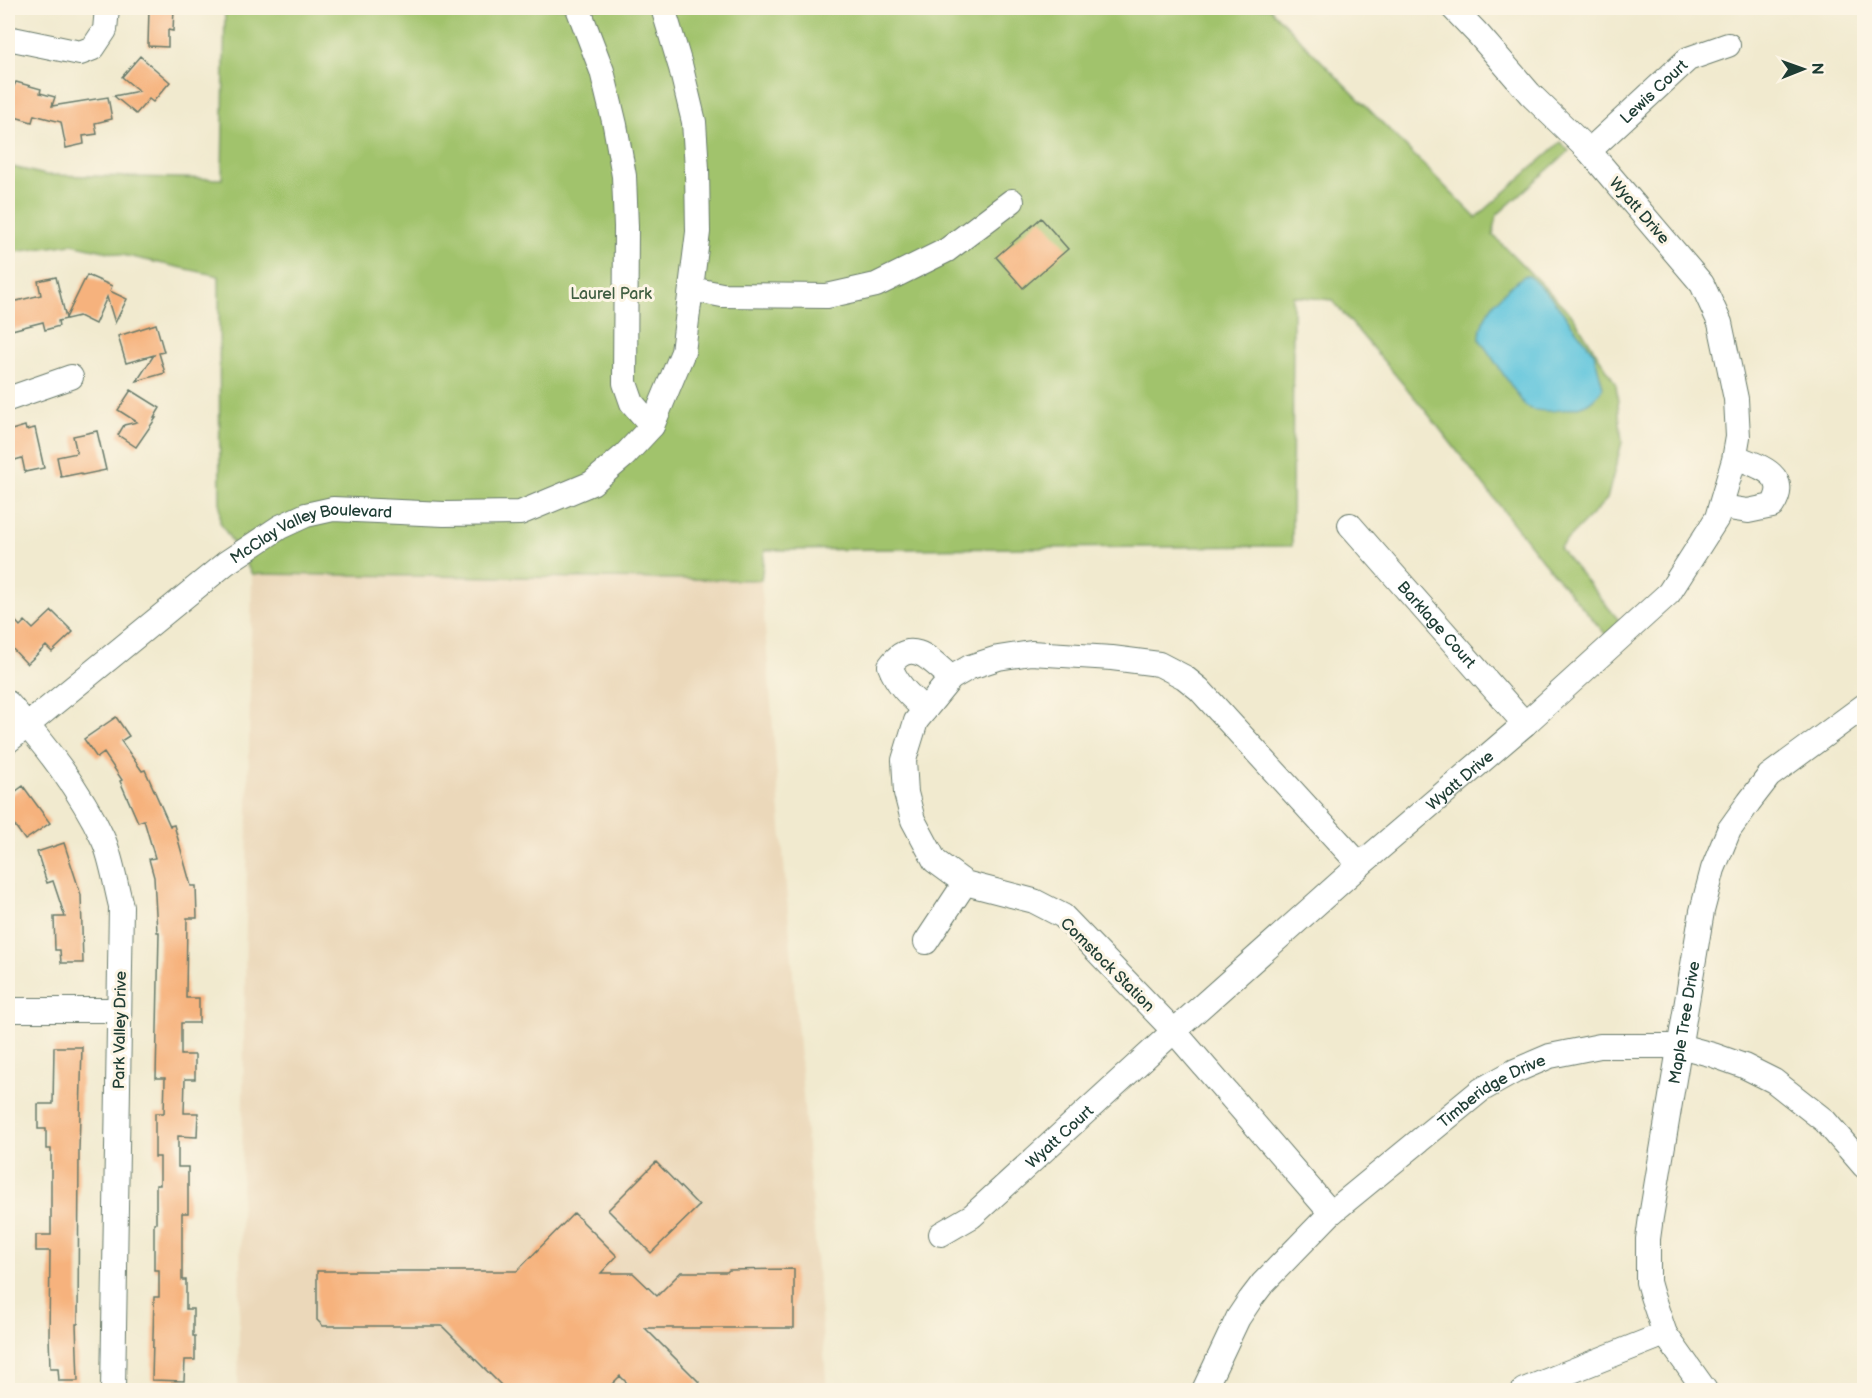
<svg xmlns="http://www.w3.org/2000/svg" width="1872" height="1398" viewBox="0 0 1872 1398" font-family="'Balsamiq Sans',sans-serif">
<rect width="100%" height="100%" fill="#fcf5e5"/>
<filter id="ink" filterUnits="userSpaceOnUse"><feTurbulence type="fractalNoise" baseFrequency=".0167" numOctaves="2"/><feDisplacementMap in="SourceGraphic" scale="12" xChannelSelector="R" yChannelSelector="G"/><feConvolveMatrix kernelMatrix="1 2 1 2 8 2 1 2 1" color-interpolation-filters="sRGB"/></filter>
<filter id="wash" filterUnits="userSpaceOnUse"><feTurbulence type="fractalNoise" baseFrequency=".008" numOctaves="4" result="noise"/><feDisplacementMap in="SourceGraphic" scale="24" xChannelSelector="R" yChannelSelector="G"/><feGaussianBlur stdDeviation="1.35" result="paint"/><feColorMatrix in="noise" values="0 0 0 0 0 0 0 0 0 0 0 0 0 0 0 0 0 1.4 0 .05"/><feComposite in="paint" operator="in"/></filter>
<g filter="url(#wash)">
<rect width="100%" height="100%" fill="#f1eacf"/>
<path fill="#ebd8ba" d="M 252,574 L 761,580 L 827,1390 L 238,1390 Z"/>
<path fill="#a1c36c" stroke="#608050" stroke-width="1.5" d="M 225,8 L 1271,8 L 1272,11 L 1476,218 L 1561,142 L 1569,151 L 1497,215 L 1493,235 L 1573,316 L 1616,384 L 1622,442 L 1607,499 L 1559,548 L 1622,624 L 1607,636 L 1542,560 L 1425,410 L 1332,300 L 1293,296 L 1292,546 L 765,550 L 761,580 L 252,574 L 220,522 L 219,276 L 72,244 L 8,253 L 8,166 L 46,175 L 222,179 Z"/>
<path fill="#5fc5dd" stroke="#3f8188" stroke-width="1.5" d="M 1524,276 L 1529,276 L 1551,297 L 1594,353 L 1603,387 C 1601,392 1592,401 1586,404 C 1572,410 1538,415 1525,406 L 1480,340 C 1478,315 1505,289 1524,276 Z"/>
<g id="blocks">
<path fill="#f6b27d" d="M 149,8 L 174,8 L 173,31 L 168,30 L 168,47 L 148,46 Z
M 140,56 L 170,82 L 153,102 L 149,99 L 136,114 L 114,96 L 139,91 L 122,77 Z
M 16,82 L 41,89 L 40,93 L 55,97 L 52,106 L 108,97 L 112,119 L 95,123 L 97,134 L 83,136 L 84,144 L 66,148 L 61,122 L 34,115 L 32,122 L 8,115 L 8,84 L 14,86 Z
M 1041,218 L 1068,249 L 1023,288 L 996,257 Z
M 87,275 L 112,286 L 110,291 L 127,299 L 115,323 L 107,297 L 95,324 L 79,316 L 58,321 L 59,326 L 45,330 L 43,322 L 8,331 L 8,303 L 41,295 L 38,281 L 56,277 L 66,318 Z
M 156,324 L 164,352 L 159,353 L 165,373 L 137,381 L 154,355 L 126,363 L 118,336 Z
M 131,390 L 160,408 L 154,418 L 156,418 L 136,447 L 118,435 L 124,425 L 137,422 L 118,410 Z
M 25,426 L 26,430 L 35,428 L 44,468 L 25,472 L 22,458 L 8,462 L 8,431 Z
M 97,431 L 106,470 L 82,475 L 81,473 L 61,477 L 57,457 L 77,453 L 73,436 Z
M 52,611 L 73,632 L 52,652 L 46,646 L 27,664 L 8,644 L 8,613 L 20,626 L 25,621 L 33,629 Z
M 116,717 L 129,736 L 121,741 L 142,771 L 145,770 L 170,826 L 174,825 L 191,886 L 196,886 L 197,918 L 187,918 L 186,998 L 199,998 L 199,1023 L 181,1023 L 181,1055 L 195,1055 L 195,1079 L 185,1079 L 184,1113 L 198,1113 L 197,1137 L 178,1136 L 178,1167 L 188,1167 L 188,1213 L 182,1213 L 182,1280 L 186,1280 L 186,1309 L 193,1309 L 193,1336 L 195,1336 L 195,1360 L 185,1360 L 184,1381 L 152,1380 L 154,1297 L 159,1297 L 159,1270 L 154,1270 L 154,1223 L 156,1223 L 156,1185 L 160,1185 L 160,1157 L 155,1157 L 155,1113 L 164,1113 L 165,1078 L 156,1078 L 159,932 L 157,932 L 154,877 L 149,859 L 155,858 L 144,820 L 138,822 L 120,781 L 122,780 L 104,753 L 97,758 L 84,739 Z
M 23,786 L 50,823 L 25,840 L 8,816 L 8,797 Z
M 64,843 L 81,895 L 83,963 L 61,963 L 60,950 L 55,950 L 54,917 L 65,917 L 53,881 L 47,883 L 37,852 Z
M 54,1047 L 82,1047 L 79,1150 L 78,1324 L 76,1324 L 78,1381 L 59,1381 L 58,1368 L 50,1368 L 49,1335 L 50,1251 L 36,1251 L 36,1235 L 51,1235 L 51,1149 L 46,1149 L 46,1129 L 38,1129 L 38,1104 L 53,1104 Z
M 656,1162 L 699,1206 L 651,1253 L 608,1210 Z
M 574,1213 L 617,1256 L 601,1273 L 633,1273 L 657,1296 L 681,1272 L 727,1272 L 729,1270 L 794,1269 L 794,1328 L 645,1328 L 699,1382 L 691,1390 L 634,1390 L 620,1376 L 606,1390 L 506,1390 L 442,1326 L 323,1326 L 317,1320 L 317,1271 L 517,1271 Z"/>
</g>
</g>
<g filter="url(#ink)">
<use href="#blocks" fill-opacity="0" stroke="#687a6a" stroke-width="1.5"/>
<g fill="none" stroke-linecap="round" stroke-linejoin="round">
<g stroke="#687a6a" stroke-width="26">
<g id="minor">
<path d="M 578,8 L 602,71 L 615,125 L 624,176 L 626,227 L 625,383 L 632,403 L 652,426"/>
<path d="M 8,38 L 80,53 L 93,48 L 105,30 L 107,8"/>
<path id="s1" d="M 1589,151 L 1688,59 L 1728,45"/>
<path d="M 691,289 L 722,295 L 827,296 L 876,285 L 947,250 L 1012,201"/>
<path d="M 8,399 L 71,377"/>
<path d="M 1722,507 L 1748,511 L 1772,506 C 1793,475 1757,465 1735,457"/>
<path id="s2" d="M 1350,525 L 1525,724"/>
<path d="M 8,703 C 44,744 80,789 103,839 C 111,855 116,887 121,906 L 113,1390"/>
<path d="M 925,710 C 910,696 897,685 890,666 C 911,636 931,660 951,678"/>
<path id="s3" d="M 8,741 L 226,563 L 280,527 L 306,515 L 333,509 L 444,514 L 520,513 L 592,483 L 625,455 L 652,426 L 683,352 L 698,232 L 697,169 L 694,122 L 681,68 L 663,8"/>
<path d="M 926,942 L 965,883"/>
<path d="M 8,1010 L 119,1010"/>
<path d="M 1331,1213 L 1174,1031 L 1063,916 L 1034,901 L 965,883 L 935,861 L 913,820 L 906,793 L 904,760 L 916,721 L 951,678 L 970,667 L 998,658 L 1031,653 L 1112,658 L 1159,664 L 1184,677 L 1199,689 L 1360,865"/>
<path id="s4" d="M 941,1234 L 972,1216 L 1174,1031 L 1360,865 L 1525,724 L 1669,593 L 1717,518 L 1734,460 L 1738,437 L 1736,399 L 1720,323 L 1702,284 L 1589,151 L 1530,94 L 1479,35 L 1453,8"/>
<path id="s5" d="M 1204,1390 L 1238,1318 L 1250,1300 L 1263,1283 L 1331,1213 L 1481,1090 L 1515,1071 L 1550,1056 L 1600,1046 L 1680,1046 L 1713,1055 L 1744,1066 L 1774,1081 L 1825,1121 L 1864,1166"/>
<path d="M 1524,1390 L 1665,1334"/>
<path id="s6" d="M 1705,1390 L 1665,1334 L 1652,1296 L 1648,1282 L 1648,1239 L 1651,1217 L 1702,911 L 1713,869 L 1729,830 L 1749,802 L 1769,776 L 1864,706"/>
</g>
</g>
<use href="#minor" stroke="#fff" stroke-width="24"/>
</g>
</g>
<g text-anchor="middle" stroke-width="6" stroke-linejoin="round" paint-order="stroke">
<g font-size="16" fill="#1f3d34" stroke="#fcf5e5">
<text dy="6" stroke="none"><textPath href="#s1" startOffset="88">Lewis Court</textPath></text>
<text transform="translate(1640 210) rotate(49)" y="6">Wyatt Drive</text>
<text dy="6" stroke="none"><textPath href="#s3" startOffset="375">McClay Valley Boulevard</textPath></text>
<text dy="6" stroke="none"><textPath href="#s2" startOffset="132">Barklage Court</textPath></text>
<text dy="6" stroke="none"><textPath href="#s4" startOffset="690">Wyatt Drive</textPath></text>
<text transform="translate(1108 964) rotate(45)" y="6">Comstock Station</text>
<text dy="6" stroke="none"><textPath href="#s6" startOffset="386">Maple Tree Drive</textPath></text>
<text transform="translate(119 1030) rotate(-89)" y="6">Park Valley Drive</text>
<text dy="6" stroke="none"><textPath href="#s5" startOffset="423">Timberidge Drive</textPath></text>
<text dy="6" stroke="none"><textPath href="#s4" startOffset="154">Wyatt Court</textPath></text>
</g>
<g font-size="16" fill="#405e42" stroke="#fcf5e5">
<text x="611" y="299">Laurel Park</text>
</g>
</g>
<rect width="1872" height="1398" fill="none" stroke="#fcf5e5" stroke-width="30"/>
<g transform="translate(1803 69) rotate(89)" stroke="#fcf5e5" stroke-width="4.5" paint-order="stroke">
<path d="M0-4.5L10 22L0 15L-10 22Z" fill="#1f3d34"/>
<text y="-9" font-size="16" font-weight="bold" text-anchor="middle" fill="#1f3d34">N</text>
</g>
</svg>
